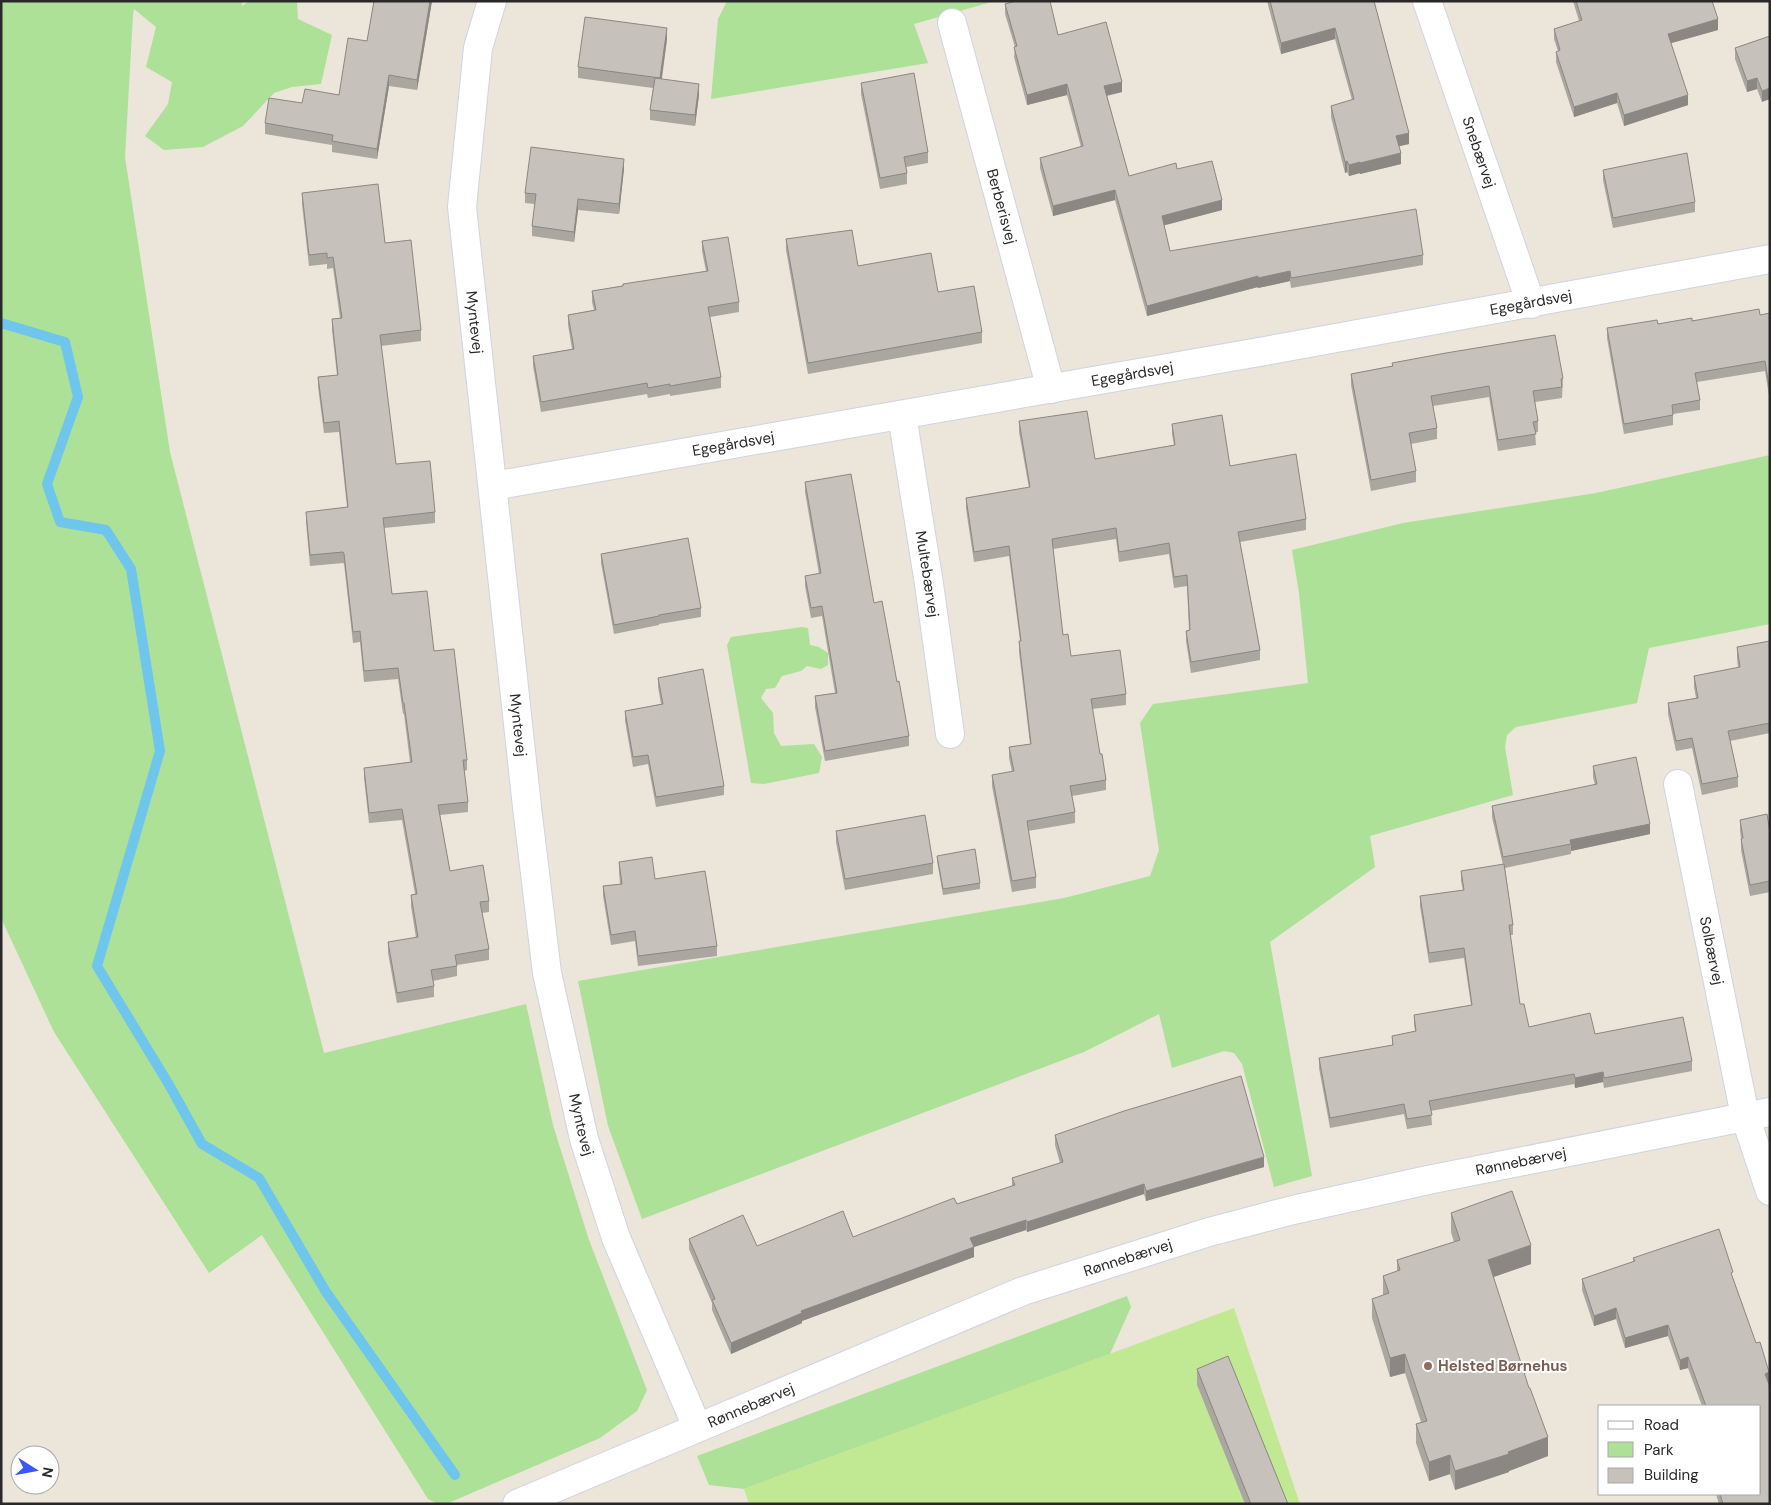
<svg xmlns="http://www.w3.org/2000/svg" width="1771" height="1505" viewBox="0 0 1771 1505" font-family="'DM Sans',sans-serif">
<rect width="100%" height="100%" fill="#ebe5da"/>
<path fill="#ade197" d="M 1,1 L 242,1 L 242,6 L 249,1 L 297,1 L 298,19 L 332,35 L 321,84 L 292,87 L 274,93 L 243,126 L 203,147 L 164,150 L 145,136 L 168,104 L 172,82 L 146,67 L 156,27 L 134,9 L 133,15 L 125,157 L 170,452 L 324,1053 L 526,1004 L 553,1125 L 589,1240 L 647,1390 L 637,1411 L 600,1438 L 446,1504 L 438,1504 L 428,1499 L 262,1235 L 209,1273 L 54,1032 L 1,918 Z
M 727,1 L 995,1 L 914,24 L 928,63 L 711,99 L 718,19 Z
M 1770,455 L 1770,624 L 1649,648 L 1637,703 L 1516,727 L 1507,735 L 1505,747 L 1513,795 L 1370,836 L 1375,867 L 1270,942 L 1312,1176 L 1274,1187 L 1242,1064 L 1234,1053 L 1224,1051 L 1172,1068 L 1159,1014 L 1084,1052 L 642,1219 L 608,1126 L 578,981 L 1064,898 L 1150,876 L 1159,850 L 1140,723 L 1153,704 L 1308,683 L 1299,593 L 1292,550 L 1403,523 L 1596,493 Z
M 802,627 L 808,628 L 810,645 L 819,647 L 828,653 L 828,665 L 821,669 L 807,666 L 801,671 L 782,676 L 775,688 L 766,689 L 761,698 L 773,713 L 774,733 L 781,746 L 814,744 L 822,757 L 819,773 L 764,784 L 751,783 L 727,645 L 731,637 Z
M 1127,1296 L 1131,1307 L 1110,1354 L 744,1489 L 709,1485 L 697,1456 Z"/>
<path fill="#c1e993" d="M 1234,1308 L 1300,1504 L 749,1504 L 744,1489 Z"/>
<g fill="none" stroke-linecap="round" stroke-linejoin="round">
<path stroke="#6ec6ed" stroke-width="10" d="M 1,323 L 65,342 L 78,397 L 47,484 L 60,522 L 106,530 L 131,569 L 160,751 L 97,966 L 168,1083 L 202,1144 L 259,1178 L 326,1292 L 455,1475"/>
<g stroke="#d0d3e2" stroke-width="30">
<g id="street">
<path id="s1" d="M 492,1 L 478,48 L 462,207 L 527,807 L 547,973 L 584,1139 L 616,1238 L 697,1427"/>
<path id="s2" d="M 1427,1 L 1531,304"/>
<path id="s3" d="M 952,23 L 1051,389"/>
<path id="s4" d="M 902,415 L 929,584 L 950,734"/>
<path id="s5" d="M 493,486 L 1265,351 L 1770,259"/>
<path id="s6" d="M 1678,784 L 1745,1116 L 1770,1191"/>
<path id="s7" d="M 517,1504 L 1023,1291 L 1209,1232 L 1293,1210 L 1428,1180 L 1770,1112"/>
</g>
</g>
<use href="#street" stroke="#fff" stroke-width="28"/>
</g>
<path fill="#aaa6a0" d="M 374,1 L 432,1 L 417,90 L 389,86 L 377,159 L 332,152 L 332,145 L 265,134 L 265,123 L 302,103 L 339,95 L 367,41 Z
M 1267,1 L 1374,1 L 1409,144 L 1399,146 L 1401,164 L 1360,174 L 1360,173 L 1349,176 L 1347,172 L 1345,173 L 1331,117 L 1331,106 L 1352,100 L 1335,39 L 1281,54 Z
M 1573,1 L 1712,1 L 1718,30 L 1671,43 L 1688,105 L 1624,126 L 1617,103 L 1574,117 L 1556,62 L 1556,52 L 1558,51 L 1554,39 L 1554,29 L 1579,21 Z
M 1005,4 L 1058,35 L 1122,92 L 1107,96 L 1129,176 L 1177,169 L 1222,210 L 1164,225 L 1170,251 L 1423,255 L 1423,265 L 1291,288 L 1290,281 L 1258,288 L 1258,287 L 1147,316 L 1115,200 L 1053,216 L 1040,168 L 1040,158 L 1081,147 L 1067,95 L 1027,105 L 1014,57 L 1015,47 L 1005,14 Z
M 1770,36 L 1762,102 L 1757,89 L 1747,92 L 1735,59 L 1735,48 Z
M 667,39 L 662,79 L 699,95 L 695,126 L 650,120 L 650,110 L 653,88 L 578,78 L 578,67 Z
M 861,83 L 928,152 L 928,163 L 906,167 L 907,173 L 907,184 L 880,189 L 861,94 Z
M 624,169 L 619,214 L 578,210 L 574,242 L 532,236 L 532,226 L 535,204 L 525,203 L 525,193 Z
M 1603,170 L 1695,202 L 1695,212 L 1613,228 L 1603,180 Z
M 302,193 L 385,243 L 421,330 L 421,341 L 381,346 L 396,464 L 435,512 L 435,523 L 384,528 L 389,575 L 392,594 L 434,651 L 467,760 L 467,770 L 464,771 L 468,802 L 468,812 L 440,815 L 450,871 L 489,901 L 489,912 L 482,913 L 489,949 L 489,960 L 457,965 L 457,976 L 433,981 L 434,986 L 434,997 L 397,1003 L 388,953 L 388,942 L 416,938 L 411,906 L 411,895 L 415,894 L 402,820 L 369,823 L 364,778 L 364,768 L 410,762 L 404,714 L 403,714 L 398,679 L 364,682 L 360,642 L 353,643 L 344,564 L 343,563 L 310,566 L 306,522 L 306,512 L 347,507 L 339,432 L 324,433 L 318,387 L 318,377 L 337,375 L 332,330 L 332,319 L 340,318 L 333,268 L 327,269 L 327,264 L 309,266 L 302,204 Z
M 786,239 L 858,266 L 938,292 L 982,332 L 982,343 L 808,374 L 786,250 Z
M 702,241 L 739,302 L 739,312 L 710,317 L 721,377 L 721,388 L 670,396 L 670,394 L 648,398 L 647,394 L 541,412 L 533,366 L 533,356 L 572,349 L 568,325 L 568,315 L 594,310 L 592,302 L 592,291 L 706,271 L 702,251 Z
M 1770,313 L 1770,402 L 1765,371 L 1697,382 L 1700,400 L 1700,410 L 1673,414 L 1673,425 L 1624,434 L 1607,338 L 1607,328 L 1760,315 Z
M 1392,363 L 1563,378 L 1562,398 L 1535,402 L 1538,421 L 1538,432 L 1535,432 L 1536,445 L 1498,451 L 1489,397 L 1433,406 L 1437,428 L 1437,439 L 1411,444 L 1416,471 L 1416,482 L 1371,491 L 1351,385 L 1351,374 L 1392,366 Z
M 1019,421 L 1095,459 L 1174,445 L 1172,434 L 1172,424 L 1306,519 L 1306,530 L 1240,542 L 1260,650 L 1260,660 L 1191,673 L 1186,641 L 1186,631 L 1189,630 L 1187,586 L 1174,588 L 1169,554 L 1119,562 L 1116,539 L 1053,549 L 1063,635 L 1071,656 L 1126,694 L 1126,705 L 1092,709 L 1100,754 L 1106,780 L 1106,790 L 1072,796 L 1075,812 L 1075,823 L 1028,831 L 1036,877 L 1036,888 L 1012,892 L 992,786 L 992,775 L 1012,772 L 1009,758 L 1009,747 L 1030,744 L 1019,652 L 1019,641 L 1020,641 L 1009,556 L 974,562 L 966,509 L 966,498 L 1029,488 L 1019,432 Z
M 805,482 L 874,603 L 897,682 L 909,736 L 909,746 L 825,761 L 815,707 L 815,696 L 835,693 L 822,616 L 811,618 L 805,586 L 805,576 L 819,574 L 805,492 Z
M 601,554 L 701,608 L 701,617 L 659,624 L 659,625 L 614,634 L 601,563 Z
M 1770,641 L 1770,733 L 1730,741 L 1738,777 L 1738,787 L 1702,795 L 1692,748 L 1676,751 L 1668,714 L 1668,703 L 1696,698 L 1694,687 L 1694,676 L 1738,668 L 1737,658 L 1737,647 Z
M 658,678 L 724,786 L 724,795 L 656,807 L 648,764 L 633,767 L 625,721 L 625,711 L 661,704 L 658,687 Z
M 1593,766 L 1650,834 L 1571,851 L 1571,854 L 1505,868 L 1513,925 L 1513,935 L 1510,935 L 1520,1004 L 1529,1027 L 1595,1034 L 1692,1061 L 1692,1071 L 1604,1088 L 1603,1082 L 1575,1088 L 1574,1084 L 1431,1111 L 1432,1125 L 1407,1129 L 1404,1114 L 1330,1128 L 1319,1068 L 1319,1058 L 1392,1045 L 1392,1036 L 1415,1031 L 1414,1025 L 1414,1015 L 1471,1005 L 1464,958 L 1429,963 L 1420,906 L 1420,896 L 1463,890 L 1461,881 L 1461,871 L 1503,865 L 1492,817 L 1492,806 L 1595,785 L 1593,777 Z
M 1740,820 L 1770,832 L 1770,892 L 1750,896 L 1741,850 L 1741,839 L 1740,830 Z
M 836,831 L 933,863 L 933,874 L 845,890 L 836,842 Z
M 937,856 L 980,883 L 980,889 L 943,895 L 937,861 Z
M 619,862 L 655,879 L 717,946 L 717,956 L 638,966 L 635,941 L 611,945 L 603,896 L 603,886 L 620,884 L 619,872 Z
M 1055,1135 L 1264,1167 L 1146,1201 L 1144,1194 L 1027,1232 L 1026,1230 L 974,1247 L 974,1257 L 802,1321 L 802,1323 L 731,1354 L 712,1310 L 712,1303 L 689,1249 L 689,1239 L 757,1246 L 853,1237 L 1012,1186 L 1012,1178 L 1060,1163 L 1055,1145 Z
M 1451,1213 L 1531,1264 L 1493,1277 L 1548,1456 L 1509,1471 L 1509,1472 L 1455,1490 L 1450,1474 L 1429,1481 L 1416,1443 L 1416,1424 L 1421,1422 L 1405,1373 L 1390,1377 L 1372,1318 L 1372,1299 L 1383,1295 L 1383,1276 L 1397,1271 L 1397,1260 L 1454,1242 L 1451,1232 Z
M 1633,1258 L 1733,1278 L 1769,1383 L 1770,1504 L 1719,1504 L 1716,1494 L 1760,1494 L 1760,1406 L 1702,1406 L 1688,1368 L 1680,1370 L 1668,1336 L 1625,1348 L 1616,1319 L 1594,1326 L 1582,1290 L 1582,1279 L 1633,1262 Z
M 1197,1369 L 1288,1504 L 1245,1504 L 1197,1385 Z"/>
<path fill="#8b8782" d="M 430,1 L 432,1 L 417,90 L 417,80 Z
M 1718,19 L 1718,30 L 1668,44 L 1668,34 Z
M 667,28 L 667,39 L 660,89 L 660,78 Z
M 1335,28 L 1335,39 L 1281,54 L 1281,43 Z
M 389,75 L 389,86 L 377,159 L 377,149 Z
M 1757,78 L 1757,89 L 1747,92 L 1747,81 Z
M 1122,82 L 1122,92 L 1104,96 L 1104,86 Z
M 699,84 L 699,95 L 695,126 L 695,115 Z
M 1067,84 L 1067,95 L 1027,105 L 1027,95 Z
M 1770,88 L 1770,99 L 1762,102 L 1762,91 Z
M 1617,93 L 1617,103 L 1574,117 L 1574,107 Z
M 1688,95 L 1688,105 L 1624,126 L 1624,115 Z
M 1409,133 L 1409,144 L 1396,147 L 1396,136 Z
M 1401,153 L 1401,164 L 1360,174 L 1360,163 Z
M 624,159 L 624,169 L 619,214 L 619,204 Z
M 1347,161 L 1347,172 L 1345,173 L 1345,162 Z
M 1360,162 L 1360,173 L 1349,176 L 1349,165 Z
M 1115,190 L 1115,200 L 1053,216 L 1053,206 Z
M 578,199 L 578,210 L 574,242 L 574,232 Z
M 1222,200 L 1222,210 L 1162,226 L 1162,216 Z
M 1290,271 L 1290,281 L 1258,288 L 1258,278 Z
M 1258,276 L 1258,287 L 1147,316 L 1147,306 Z
M 1650,824 L 1650,834 L 1571,851 L 1571,844 L 1570,840 Z
M 1603,1072 L 1603,1082 L 1575,1088 L 1575,1078 Z
M 1264,1157 L 1264,1167 L 1146,1201 L 1146,1191 Z
M 1144,1184 L 1144,1194 L 1027,1232 L 1027,1222 Z
M 1026,1220 L 1026,1230 L 974,1247 L 974,1257 L 802,1321 L 802,1323 L 731,1354 L 731,1343 L 801,1311 L 970,1238 Z
M 1531,1245 L 1531,1264 L 1488,1279 L 1488,1260 Z
M 1616,1308 L 1616,1319 L 1594,1326 L 1594,1316 Z
M 1668,1325 L 1668,1336 L 1625,1348 L 1625,1338 Z
M 1405,1354 L 1405,1373 L 1390,1377 L 1390,1358 Z
M 1688,1357 L 1688,1368 L 1680,1370 L 1680,1360 Z
M 1769,1372 L 1769,1383 L 1765,1384 L 1765,1374 Z
M 1548,1437 L 1548,1456 L 1509,1471 L 1509,1472 L 1455,1490 L 1455,1471 Z
M 1450,1455 L 1450,1474 L 1429,1481 L 1429,1462 Z"/>
<path fill="#c6c1ba" stroke="#8b8782" d="M 374,1 L 430,1 L 417,80 L 389,75 L 377,149 L 332,141 L 333,135 L 265,123 L 269,98 L 302,103 L 305,89 L 339,95 L 348,38 L 367,41 Z
M 1016,1 L 1050,1 L 1058,35 L 1106,22 L 1122,82 L 1104,86 L 1129,176 L 1176,163 L 1177,169 L 1212,161 L 1222,200 L 1162,216 L 1170,251 L 1416,209 L 1423,255 L 1291,278 L 1290,271 L 1258,278 L 1258,276 L 1147,306 L 1115,190 L 1053,206 L 1040,158 L 1083,146 L 1067,84 L 1027,95 L 1014,47 L 1017,46 L 1005,4 Z
M 1270,1 L 1374,1 L 1409,133 L 1396,136 L 1401,153 L 1360,163 L 1360,162 L 1349,165 L 1347,161 L 1345,162 L 1331,106 L 1354,99 L 1335,28 L 1281,43 Z
M 1576,1 L 1712,1 L 1718,19 L 1668,34 L 1688,95 L 1624,115 L 1617,93 L 1574,107 L 1556,52 L 1560,50 L 1554,29 L 1582,20 Z
M 585,17 L 667,28 L 660,78 L 578,67 Z
M 1770,36 L 1770,88 L 1762,91 L 1757,78 L 1747,81 L 1735,48 Z
M 914,73 L 928,152 L 904,157 L 907,173 L 880,178 L 861,83 Z
M 655,78 L 699,84 L 695,115 L 650,110 Z
M 531,147 L 624,159 L 619,204 L 578,199 L 574,232 L 532,226 L 536,194 L 525,193 Z
M 1687,153 L 1695,202 L 1613,218 L 1603,170 Z
M 378,184 L 385,243 L 411,240 L 421,330 L 380,335 L 396,464 L 430,461 L 435,512 L 383,518 L 392,594 L 427,591 L 434,651 L 454,649 L 467,760 L 463,760 L 468,802 L 438,805 L 450,871 L 483,865 L 489,901 L 480,902 L 489,949 L 455,955 L 457,966 L 431,970 L 434,986 L 397,993 L 388,942 L 418,937 L 411,895 L 417,894 L 402,809 L 369,813 L 364,768 L 412,762 L 404,703 L 403,703 L 398,668 L 364,671 L 360,631 L 353,632 L 344,554 L 343,552 L 310,555 L 306,512 L 348,507 L 339,421 L 324,423 L 318,377 L 338,375 L 332,319 L 342,318 L 333,257 L 327,258 L 327,253 L 309,255 L 302,193 Z
M 852,230 L 858,266 L 931,253 L 938,292 L 974,286 L 982,332 L 808,363 L 786,239 Z
M 728,237 L 739,302 L 708,307 L 721,377 L 670,386 L 670,384 L 648,388 L 647,383 L 541,402 L 533,356 L 574,349 L 568,315 L 596,310 L 592,291 L 623,286 L 623,284 L 708,271 L 702,241 Z
M 1759,309 L 1760,315 L 1770,313 L 1770,392 L 1765,361 L 1695,373 L 1700,400 L 1672,405 L 1673,415 L 1624,424 L 1607,328 L 1657,320 L 1658,324 L 1692,318 L 1692,321 Z
M 1555,335 L 1563,378 L 1561,379 L 1562,387 L 1533,391 L 1538,421 L 1533,422 L 1536,434 L 1498,440 L 1489,386 L 1431,396 L 1437,428 L 1409,433 L 1416,471 L 1371,480 L 1351,374 L 1393,366 L 1392,363 L 1446,353 Z
M 1087,411 L 1095,459 L 1175,445 L 1172,424 L 1222,415 L 1230,466 L 1296,454 L 1306,519 L 1238,532 L 1260,650 L 1191,662 L 1186,631 L 1190,630 L 1187,575 L 1174,577 L 1169,543 L 1119,552 L 1116,528 L 1052,539 L 1063,635 L 1068,634 L 1071,656 L 1120,650 L 1126,694 L 1091,699 L 1100,754 L 1102,754 L 1106,780 L 1070,786 L 1075,812 L 1027,821 L 1036,877 L 1012,881 L 992,775 L 1014,771 L 1009,747 L 1031,744 L 1019,641 L 1021,641 L 1009,546 L 974,552 L 966,498 L 1030,487 L 1019,421 Z
M 851,474 L 874,603 L 882,601 L 897,682 L 899,681 L 909,736 L 825,751 L 815,696 L 837,693 L 822,606 L 811,608 L 805,576 L 821,573 L 805,482 Z
M 688,538 L 701,608 L 659,615 L 659,616 L 614,625 L 601,554 Z
M 1770,641 L 1770,723 L 1728,731 L 1738,777 L 1702,784 L 1692,738 L 1676,741 L 1668,703 L 1698,698 L 1694,676 L 1740,667 L 1737,647 Z
M 703,669 L 724,786 L 656,797 L 648,755 L 633,757 L 625,711 L 663,704 L 658,678 Z
M 1636,757 L 1650,824 L 1570,840 L 1571,844 L 1503,857 L 1492,806 L 1597,784 L 1593,766 Z
M 1767,814 L 1770,832 L 1770,881 L 1750,885 L 1741,839 L 1743,838 L 1740,820 Z
M 925,815 L 933,863 L 845,879 L 836,831 Z
M 975,849 L 980,883 L 943,889 L 937,856 Z
M 652,857 L 655,879 L 705,871 L 717,946 L 638,956 L 635,931 L 611,935 L 603,886 L 622,884 L 619,862 Z
M 1504,864 L 1513,925 L 1509,925 L 1520,1004 L 1524,1004 L 1529,1027 L 1590,1013 L 1595,1034 L 1683,1017 L 1692,1061 L 1604,1078 L 1603,1072 L 1575,1078 L 1574,1074 L 1429,1101 L 1432,1115 L 1407,1119 L 1404,1104 L 1330,1118 L 1319,1058 L 1393,1045 L 1392,1036 L 1416,1031 L 1414,1015 L 1472,1005 L 1464,948 L 1429,953 L 1420,896 L 1464,890 L 1461,871 Z
M 1241,1076 L 1264,1157 L 1146,1191 L 1144,1184 L 1027,1222 L 1026,1220 L 970,1238 L 974,1247 L 801,1311 L 802,1313 L 731,1343 L 712,1300 L 715,1299 L 689,1239 L 743,1215 L 757,1246 L 843,1211 L 853,1237 L 954,1198 L 957,1204 L 1015,1185 L 1012,1178 L 1063,1162 L 1055,1135 L 1124,1111 Z
M 1512,1191 L 1531,1245 L 1488,1260 L 1529,1388 L 1530,1388 L 1548,1437 L 1508,1452 L 1509,1454 L 1455,1471 L 1450,1455 L 1429,1462 L 1416,1424 L 1427,1421 L 1405,1354 L 1390,1358 L 1372,1299 L 1389,1293 L 1383,1276 L 1400,1270 L 1397,1260 L 1460,1240 L 1451,1213 Z
M 1719,1229 L 1733,1272 L 1731,1273 L 1756,1343 L 1760,1342 L 1769,1372 L 1765,1374 L 1770,1387 L 1770,1504 L 1723,1504 L 1720,1494 L 1760,1494 L 1760,1406 L 1706,1406 L 1688,1357 L 1680,1360 L 1668,1325 L 1625,1338 L 1616,1308 L 1594,1316 L 1582,1279 L 1635,1261 L 1633,1258 Z
M 1228,1356 L 1288,1504 L 1251,1504 L 1197,1369 Z"/>
<circle fill="#8d6e63" stroke="#fff" stroke-width="2" cx="1428" cy="1366" r="5"/>
<g text-anchor="middle" stroke-width="4" stroke-linejoin="round" paint-order="stroke">
<g font-size="15" fill="#292929" stroke="#fff">
<text dy="5" stroke="none"><textPath href="#s2" startOffset="160">Snebærvej</textPath></text>
<text dy="5" stroke="none"><textPath href="#s3" startOffset="190">Berberisvej</textPath></text>
<text dy="5" stroke="none"><textPath href="#s5" startOffset="1054">Egegårdsvej</textPath></text>
<text dy="5" stroke="none"><textPath href="#s1" startOffset="325">Myntevej</textPath></text>
<text dy="5" stroke="none"><textPath href="#s5" startOffset="649">Egegårdsvej</textPath></text>
<text dy="5" stroke="none"><textPath href="#s5" startOffset="244">Egegårdsvej</textPath></text>
<text dy="5" stroke="none"><textPath href="#s4" startOffset="161">Multebærvej</textPath></text>
<text dy="5" stroke="none"><textPath href="#s1" startOffset="730">Myntevej</textPath></text>
<text dy="5" stroke="none"><textPath href="#s6" startOffset="170">Solbærvej</textPath></text>
<text dy="5" stroke="none"><textPath href="#s1" startOffset="1135">Myntevej</textPath></text>
<text dy="5" stroke="none"><textPath href="#s7" startOffset="1064">Rønnebærvej</textPath></text>
<text dy="5" stroke="none"><textPath href="#s7" startOffset="659">Rønnebærvej</textPath></text>
<text dy="5" stroke="none"><textPath href="#s7" startOffset="254">Rønnebærvej</textPath></text>
</g>
<g font-size="15" font-weight="bold" fill="#785e54" stroke="#fff" text-anchor="start">
<text x="1438" y="1371">Helsted Børnehus</text>
</g>
</g>
<rect width="1771" height="1505" fill="none" stroke="#292929" stroke-width="5"/>
<rect x="1598" y="1405" width="162" height="90" fill="#ffffff" stroke="#a9a9a9"/>
<rect x="1608" y="1421" width="25" height="8" fill="#ffffff" stroke="#a9a9a9"/>
<text x="1644" y="1430" font-size="15" fill="#292929">Road</text>
<rect x="1608" y="1442" width="25" height="15" fill="#ade197" stroke="#a9a9a9"/>
<text x="1644" y="1455" font-size="15" fill="#292929">Park</text>
<rect x="1608" y="1468" width="25" height="15" fill="#c6c1ba" stroke="#a9a9a9"/>
<text x="1644" y="1480" font-size="15" fill="#292929">Building</text>
<g transform="translate(35 1470) rotate(101)"><circle r="24" fill="#ffffff" stroke="#a9a9a9"/>
<path d="M0-4L9 19L0 12L-9 19Z" fill="#3b57f7"/>
<text y="-8" font-size="14" font-weight="bold" text-anchor="middle" fill="#292929">N</text>
</g>
</svg>
